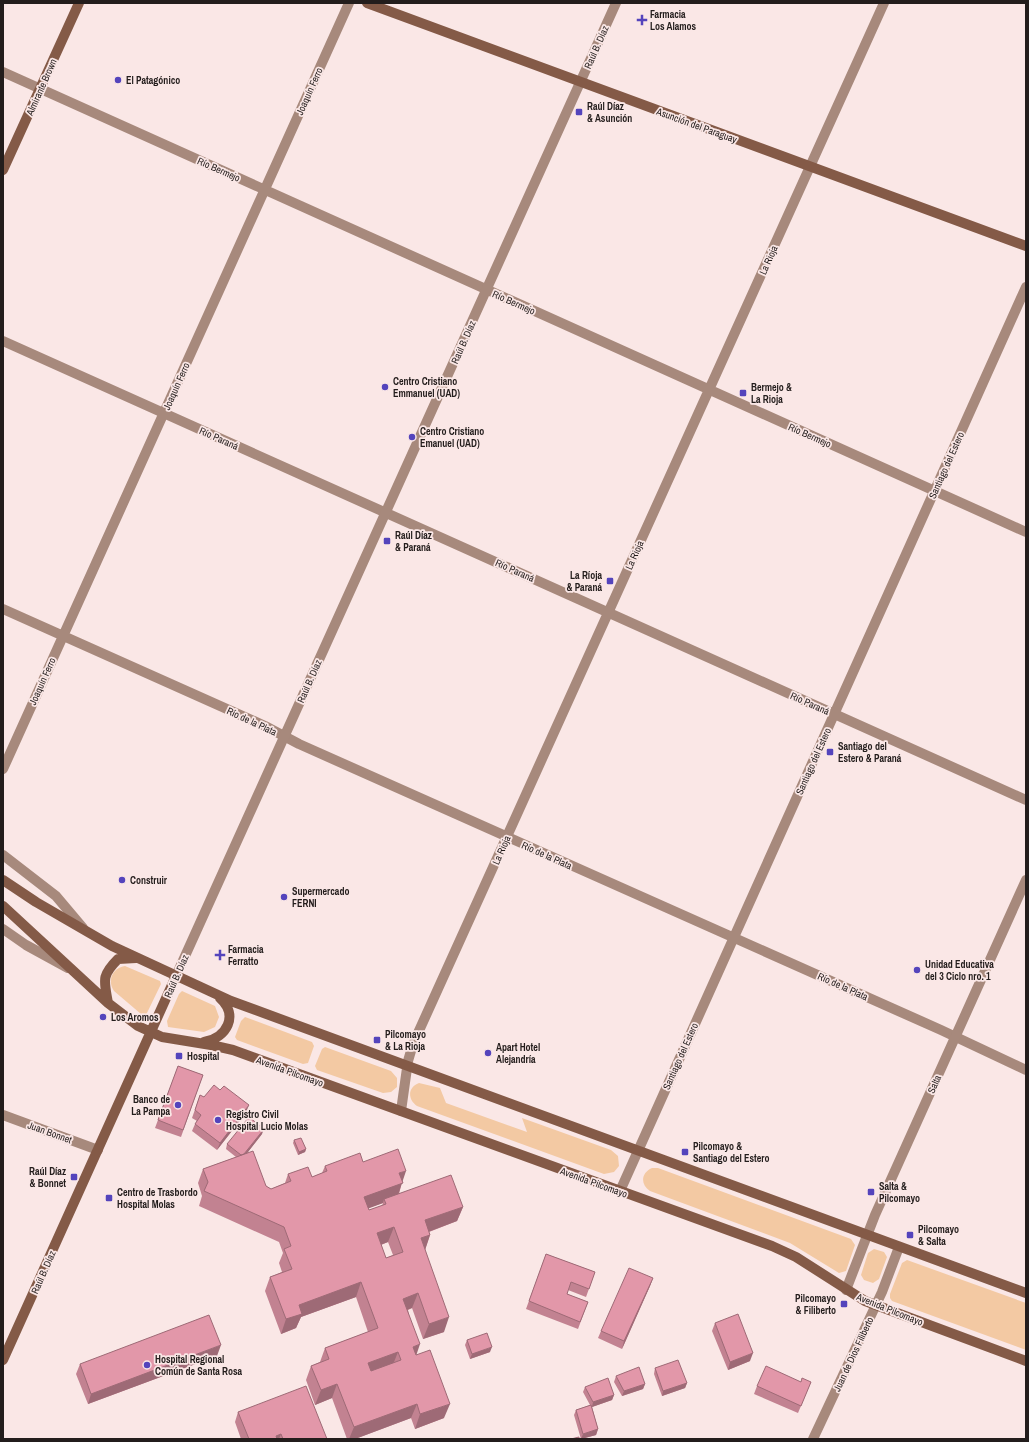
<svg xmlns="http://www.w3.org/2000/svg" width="1029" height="1442" viewBox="0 0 1029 1442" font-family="'Archivo Narrow',sans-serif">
<rect width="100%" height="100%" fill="#fae7e6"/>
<path fill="#f3c9a3" d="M 125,966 L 160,981 L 161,984 L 146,1015 L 141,1014 L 114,991 C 107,981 112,968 125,966 Z
M 182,991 L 215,1006 L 219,1017 L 215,1027 L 204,1032 L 168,1027 L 167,1021 L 179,994 Z
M 245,1017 L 312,1042 L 314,1046 L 308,1063 L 303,1064 L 237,1040 L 235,1037 L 241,1021 Z
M 325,1047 L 391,1071 L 397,1078 L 397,1087 L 391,1092 L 383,1093 L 317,1070 L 315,1066 L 322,1049 Z
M 419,1083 L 440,1088 L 446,1103 L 527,1132 L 522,1118 L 611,1150 L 618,1156 L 619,1166 L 614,1172 L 604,1174 L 417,1106 C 407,1099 408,1087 419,1083 Z
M 652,1168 L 658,1168 L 851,1239 L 855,1245 L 846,1271 L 839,1273 L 790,1243 L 650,1191 C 640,1184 641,1173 652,1168 Z
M 874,1249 L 884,1252 L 887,1257 L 879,1279 L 873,1283 L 864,1280 L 861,1275 L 868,1253 Z
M 907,1260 L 1026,1303 L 1026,1350 L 892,1301 L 890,1298 L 890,1294 L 902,1263 Z"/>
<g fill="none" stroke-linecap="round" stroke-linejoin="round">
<path stroke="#a7897c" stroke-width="10" d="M 3,72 L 1026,532
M 3,341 L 1026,800
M 3,609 L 265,726 L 299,744 L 941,1030 L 1026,1070
M 3,769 L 349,3
M 401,1111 L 408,1061 L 413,1044 L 884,3
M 3,1115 L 98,1150
M 620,1191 L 1026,287
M 813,1439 L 882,1292 L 899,1247"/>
<path stroke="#a7897c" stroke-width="10" d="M 3,855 L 56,896 L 83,928
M 3,929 L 26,945 L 68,968
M 176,976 L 616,3
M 846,1290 L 875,1215 L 1026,880"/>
<path stroke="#845a47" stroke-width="10" d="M 367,3 L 1026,246
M 3,170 L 79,3
M 3,880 L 36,902 L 112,946 L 231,1001 L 1026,1293
M 3,906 L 108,1003 L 138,1026 L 162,1037 L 211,1045 L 233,1050 L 772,1246 L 796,1257 L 865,1301 L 1026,1361
M 108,1003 C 104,980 101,976 118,959 L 136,958
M 204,1042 C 227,1038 239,1015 220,998
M 3,1360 L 176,976"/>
</g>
<path fill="#c28291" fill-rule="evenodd" d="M 178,1066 L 203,1075 L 181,1137 L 155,1128 Z
M 200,1095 L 204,1097 L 246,1113 L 217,1150 L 192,1131 L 195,1124 L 197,1121 L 192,1118 Z
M 262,1134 L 247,1153 L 266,1186 L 271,1189 L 285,1183 L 288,1174 L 312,1177 L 322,1173 L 325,1166 L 363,1162 L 402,1182 L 399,1194 L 463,1207 L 457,1221 L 429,1232 L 430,1235 L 425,1250 L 444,1332 L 423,1339 L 412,1308 L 408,1310 L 416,1355 L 444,1418 L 415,1429 L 411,1418 L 355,1439 L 347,1439 L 332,1398 L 315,1405 L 306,1380 L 311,1366 L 320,1362 L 325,1348 L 368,1332 L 356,1297 L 301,1317 L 296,1328 L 281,1334 L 265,1291 L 270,1277 L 282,1272 L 279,1263 L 283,1253 L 279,1242 L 199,1206 L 202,1196 L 198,1183 L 203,1169 L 236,1157 L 226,1149 L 227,1144 ZM 383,1203 L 382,1206 L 369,1210 L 368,1208 ZM 388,1242 L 393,1255 L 386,1258 L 381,1245 Z
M 294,1140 L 306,1149 L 305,1152 L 298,1155 L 293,1143 Z
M 546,1254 L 595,1272 L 586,1297 L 568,1290 L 567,1294 L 588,1302 L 578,1329 L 526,1309 Z
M 653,1278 L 650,1286 L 622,1349 L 598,1338 L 601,1331 Z
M 715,1323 L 750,1361 L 728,1370 L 712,1331 Z
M 467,1340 L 490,1352 L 470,1359 L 465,1345 Z
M 217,1356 L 88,1404 L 76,1374 L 80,1364 Z
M 655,1368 L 687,1383 L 685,1388 L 662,1396 L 654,1374 Z
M 616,1376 L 645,1384 L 643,1389 L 622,1396 L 614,1382 Z
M 801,1382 L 811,1382 L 798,1413 L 754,1394 L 757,1386 Z
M 585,1387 L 614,1395 L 612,1400 L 592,1407 L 598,1429 L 596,1435 L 581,1439 L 574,1415 L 576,1410 L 590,1405 L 583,1392 Z
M 238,1412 L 327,1439 L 241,1439 L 235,1422 Z"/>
<path fill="#9e6a76" d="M 249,1105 L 246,1113 L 217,1150 L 220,1143 Z
M 264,1129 L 262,1134 L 241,1161 L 243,1156 Z
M 306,1149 L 305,1152 L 298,1155 L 299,1152 Z
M 406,1171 L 397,1198 L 384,1199 L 383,1203 L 359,1212 L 364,1197 L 399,1173 Z
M 463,1207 L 457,1221 L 420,1235 L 425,1220 Z
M 394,1227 L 388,1242 L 372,1248 L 377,1233 Z
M 430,1235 L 425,1250 L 421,1238 Z
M 653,1278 L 650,1286 L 622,1349 L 624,1341 Z
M 361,1282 L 356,1297 L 301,1317 L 296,1328 L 281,1334 L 286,1319 L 299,1305 Z
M 418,1293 L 412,1308 L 398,1313 L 403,1299 Z
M 449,1317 L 444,1332 L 423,1339 L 429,1324 Z
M 420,1344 L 415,1359 L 413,1347 Z
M 221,1345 L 217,1356 L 88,1404 L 91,1394 Z
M 492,1347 L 490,1352 L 470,1359 L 472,1354 Z
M 398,1352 L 392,1367 L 363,1378 L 368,1363 Z
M 753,1353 L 750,1361 L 728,1370 L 730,1362 Z
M 687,1383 L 685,1388 L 662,1396 L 663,1391 Z
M 337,1384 L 332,1398 L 315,1405 L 321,1390 Z
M 645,1384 L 643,1389 L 622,1396 L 624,1391 Z
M 614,1395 L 612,1400 L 592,1407 L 593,1402 Z
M 417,1404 L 411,1418 L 355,1439 L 349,1439 L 354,1427 Z
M 450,1404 L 444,1418 L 415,1429 L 420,1414 Z
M 598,1429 L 596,1435 L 581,1439 L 583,1434 Z
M 281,1434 L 279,1439 L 275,1439 L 276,1436 Z"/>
<path fill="#e297a9" stroke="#9e6a76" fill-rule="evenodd" d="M 178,1066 L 203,1075 L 183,1130 L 158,1120 Z
M 214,1085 L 220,1090 L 224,1086 L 249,1105 L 220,1143 L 195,1124 L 201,1115 L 195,1110 L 200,1095 L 204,1097 Z
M 249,1117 L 264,1129 L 244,1154 L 241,1155 L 227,1144 Z
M 301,1138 L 306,1149 L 299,1152 L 294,1140 Z
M 398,1149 L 406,1171 L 399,1173 L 403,1183 L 364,1197 L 369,1210 L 386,1204 L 384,1199 L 451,1175 L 463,1207 L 425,1220 L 430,1235 L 421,1238 L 449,1317 L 429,1324 L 418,1293 L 403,1299 L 420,1344 L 413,1347 L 416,1355 L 430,1350 L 450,1404 L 420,1414 L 417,1404 L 354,1427 L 337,1384 L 321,1390 L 311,1366 L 329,1359 L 325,1348 L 378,1328 L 361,1282 L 299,1305 L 302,1314 L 286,1319 L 270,1277 L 292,1269 L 284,1249 L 291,1246 L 284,1227 L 204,1191 L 208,1182 L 203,1169 L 253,1151 L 266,1186 L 271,1189 L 291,1181 L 288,1174 L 308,1167 L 312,1177 L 327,1171 L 325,1166 L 360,1153 L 363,1162 ZM 394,1227 L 403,1252 L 386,1258 L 377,1233 ZM 398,1352 L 401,1360 L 371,1371 L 368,1363 Z
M 546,1254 L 595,1272 L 589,1289 L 571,1282 L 567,1294 L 588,1302 L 580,1322 L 529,1301 Z
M 629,1268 L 653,1278 L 624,1341 L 601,1331 Z
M 738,1314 L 753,1353 L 730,1362 L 715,1323 Z
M 209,1315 L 221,1345 L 91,1394 L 80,1364 Z
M 487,1333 L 492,1347 L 472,1354 L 467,1340 Z
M 678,1360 L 687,1383 L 663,1391 L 655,1368 Z
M 766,1366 L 801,1382 L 802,1378 L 811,1382 L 801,1406 L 757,1386 Z
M 639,1367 L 645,1384 L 624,1391 L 616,1376 Z
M 608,1378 L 614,1395 L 593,1402 L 585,1387 Z
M 306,1386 L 327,1439 L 283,1439 L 281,1434 L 276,1436 L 277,1439 L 249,1439 L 238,1412 Z
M 591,1405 L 598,1429 L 583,1434 L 576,1410 Z
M 579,1437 L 579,1439 L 571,1439 Z"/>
<g fill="#5444bc" stroke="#fae7e6" stroke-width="1.5">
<path d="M640 14h4v4h4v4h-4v4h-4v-4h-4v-4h4z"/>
<circle cx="118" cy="80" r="4"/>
<rect x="575" y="108" width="8" height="8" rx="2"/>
<circle cx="385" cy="387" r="4"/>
<rect x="739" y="389" width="8" height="8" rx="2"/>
<circle cx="412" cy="437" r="4"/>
<rect x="383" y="537" width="8" height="8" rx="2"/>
<rect x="606" y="577" width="8" height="8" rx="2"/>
<rect x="826" y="748" width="8" height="8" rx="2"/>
<circle cx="122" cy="880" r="4"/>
<circle cx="284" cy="897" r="4"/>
<path d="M218 949h4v4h4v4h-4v4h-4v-4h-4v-4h4z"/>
<circle cx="917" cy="970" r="4"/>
<circle cx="103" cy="1017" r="4"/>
<rect x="373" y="1036" width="8" height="8" rx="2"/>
<circle cx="488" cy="1053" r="4"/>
<rect x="175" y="1052" width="8" height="8" rx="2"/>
<circle cx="178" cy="1105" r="4"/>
<circle cx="218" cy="1120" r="4"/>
<rect x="681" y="1148" width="8" height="8" rx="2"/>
<rect x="70" y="1173" width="8" height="8" rx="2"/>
<rect x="867" y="1188" width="8" height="8" rx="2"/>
<rect x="105" y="1194" width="8" height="8" rx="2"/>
<rect x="906" y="1231" width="8" height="8" rx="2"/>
<rect x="840" y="1300" width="8" height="8" rx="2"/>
<circle cx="147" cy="1365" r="4"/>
</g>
<g text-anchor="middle" stroke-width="3.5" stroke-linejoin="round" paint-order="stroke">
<g font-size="10" font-weight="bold" fill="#231d1c" stroke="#fae7e6" text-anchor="start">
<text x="650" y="18">Farmacia<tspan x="650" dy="12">Los Alamos</tspan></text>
<text x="126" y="84">El Patagónico</text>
<text x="587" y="110">Raúl Díaz<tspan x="587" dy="12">&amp; Asunción</tspan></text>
<text x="393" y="385">Centro Cristiano<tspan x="393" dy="12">Emmanuel (UAD)</tspan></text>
<text x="751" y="391">Bermejo &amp;<tspan x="751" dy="12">La Rioja</tspan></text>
<text x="420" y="435">Centro Cristiano<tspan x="420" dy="12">Emanuel (UAD)</tspan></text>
<text x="395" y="539">Raúl Díaz<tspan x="395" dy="12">&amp; Paraná</tspan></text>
<text x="602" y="579" text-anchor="end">La Ríoja<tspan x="602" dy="12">&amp; Paraná</tspan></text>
<text x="838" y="750">Santiago del<tspan x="838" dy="12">Estero &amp; Paraná</tspan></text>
<text x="130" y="884">Construir</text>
<text x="292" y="895">Supermercado<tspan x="292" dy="12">FERNI</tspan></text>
<text x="228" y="953">Farmacia<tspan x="228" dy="12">Ferratto</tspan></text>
<text x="925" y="968">Unidad Educativa<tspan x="925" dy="12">del 3 Ciclo nro. 1</tspan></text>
<text x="111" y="1021">Los Aromos</text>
<text x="385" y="1038">Pilcomayo<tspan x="385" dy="12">&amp; La Rioja</tspan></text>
<text x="496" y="1051">Apart Hotel<tspan x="496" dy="12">Alejandría</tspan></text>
<text x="187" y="1060">Hospital</text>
<text x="170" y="1103" text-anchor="end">Banco de<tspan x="170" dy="12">La Pampa</tspan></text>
<text x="226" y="1118">Registro Civil<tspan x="226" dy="12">Hospital Lucio Molas</tspan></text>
<text x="693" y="1150">Pilcomayo &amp;<tspan x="693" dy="12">Santiago del Estero</tspan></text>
<text x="66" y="1175" text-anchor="end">Raúl Díaz<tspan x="66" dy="12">&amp; Bonnet</tspan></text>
<text x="879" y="1190">Salta &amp;<tspan x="879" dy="12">Pilcomayo</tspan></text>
<text x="117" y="1196">Centro de Trasbordo<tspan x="117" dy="12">Hospital Molas</tspan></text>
<text x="918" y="1233">Pilcomayo<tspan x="918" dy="12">&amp; Salta</tspan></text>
<text x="836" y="1302" text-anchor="end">Pilcomayo<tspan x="836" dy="12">&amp; Filiberto</tspan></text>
<text x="155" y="1363">Hospital Regional<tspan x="155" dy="12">Común de Santa Rosa</tspan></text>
</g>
<g font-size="10" fill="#231d1c" stroke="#fae7e6">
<text transform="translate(596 47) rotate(-66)" y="4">Raúl B. Díaz</text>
<text transform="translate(41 87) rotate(-66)" y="4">Almirante Brown</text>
<text transform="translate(309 91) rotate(-66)" y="4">Joaquín Ferro</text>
<text transform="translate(697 125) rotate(20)" y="4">Asunción del Paraguay</text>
<text transform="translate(219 169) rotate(24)" y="4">Río Bermejo</text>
<text transform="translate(768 260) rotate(-66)" y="4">La Rioja</text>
<text transform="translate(514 302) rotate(24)" y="4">Río Bermejo</text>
<text transform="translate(463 342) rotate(-66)" y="4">Raúl B. Díaz</text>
<text transform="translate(176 386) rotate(-66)" y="4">Joaquín Ferro</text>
<text transform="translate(810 435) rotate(24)" y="4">Río Bermejo</text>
<text transform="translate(219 438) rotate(24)" y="4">Río Paraná</text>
<text transform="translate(946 465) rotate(-66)" y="4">Santiago del Estero</text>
<text transform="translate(634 555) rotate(-66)" y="4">La Rioja</text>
<text transform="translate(515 570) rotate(24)" y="4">Río Paraná</text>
<text transform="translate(42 681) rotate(-66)" y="4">Joaquín Ferro</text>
<text transform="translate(309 681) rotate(-66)" y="4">Raúl B. Díaz</text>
<text transform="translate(810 703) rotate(24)" y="4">Río Paraná</text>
<text transform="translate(252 721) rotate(25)" y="4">Río de la Plata</text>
<text transform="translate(813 761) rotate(-66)" y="4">Santiago del Estero</text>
<text transform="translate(501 850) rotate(-66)" y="4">La Rioja</text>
<text transform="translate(547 855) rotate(24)" y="4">Río de la Plata</text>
<text transform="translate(176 976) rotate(-66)" y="4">Raúl B. Díaz</text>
<text transform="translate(843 986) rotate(24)" y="4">Río de la Plata</text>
<text transform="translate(680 1056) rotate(-66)" y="4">Santiago del Estero</text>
<text transform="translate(290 1071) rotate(20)" y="4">Avenida Pilcomayo</text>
<text transform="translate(934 1084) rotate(-66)" y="4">Salta</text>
<text transform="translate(50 1132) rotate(20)" y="4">Juan Bonnet</text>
<text transform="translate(594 1182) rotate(20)" y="4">Avenida Pilcomayo</text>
<text transform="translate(43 1272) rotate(-66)" y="4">Raúl B. Díaz</text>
<text transform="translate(890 1309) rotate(22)" y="4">Avenida Pilcomayo</text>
<text transform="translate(853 1354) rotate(-65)" y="4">Juan de Dios Filiberto</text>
</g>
</g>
<rect width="1029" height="1442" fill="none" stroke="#231d1c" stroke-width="8"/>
</svg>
